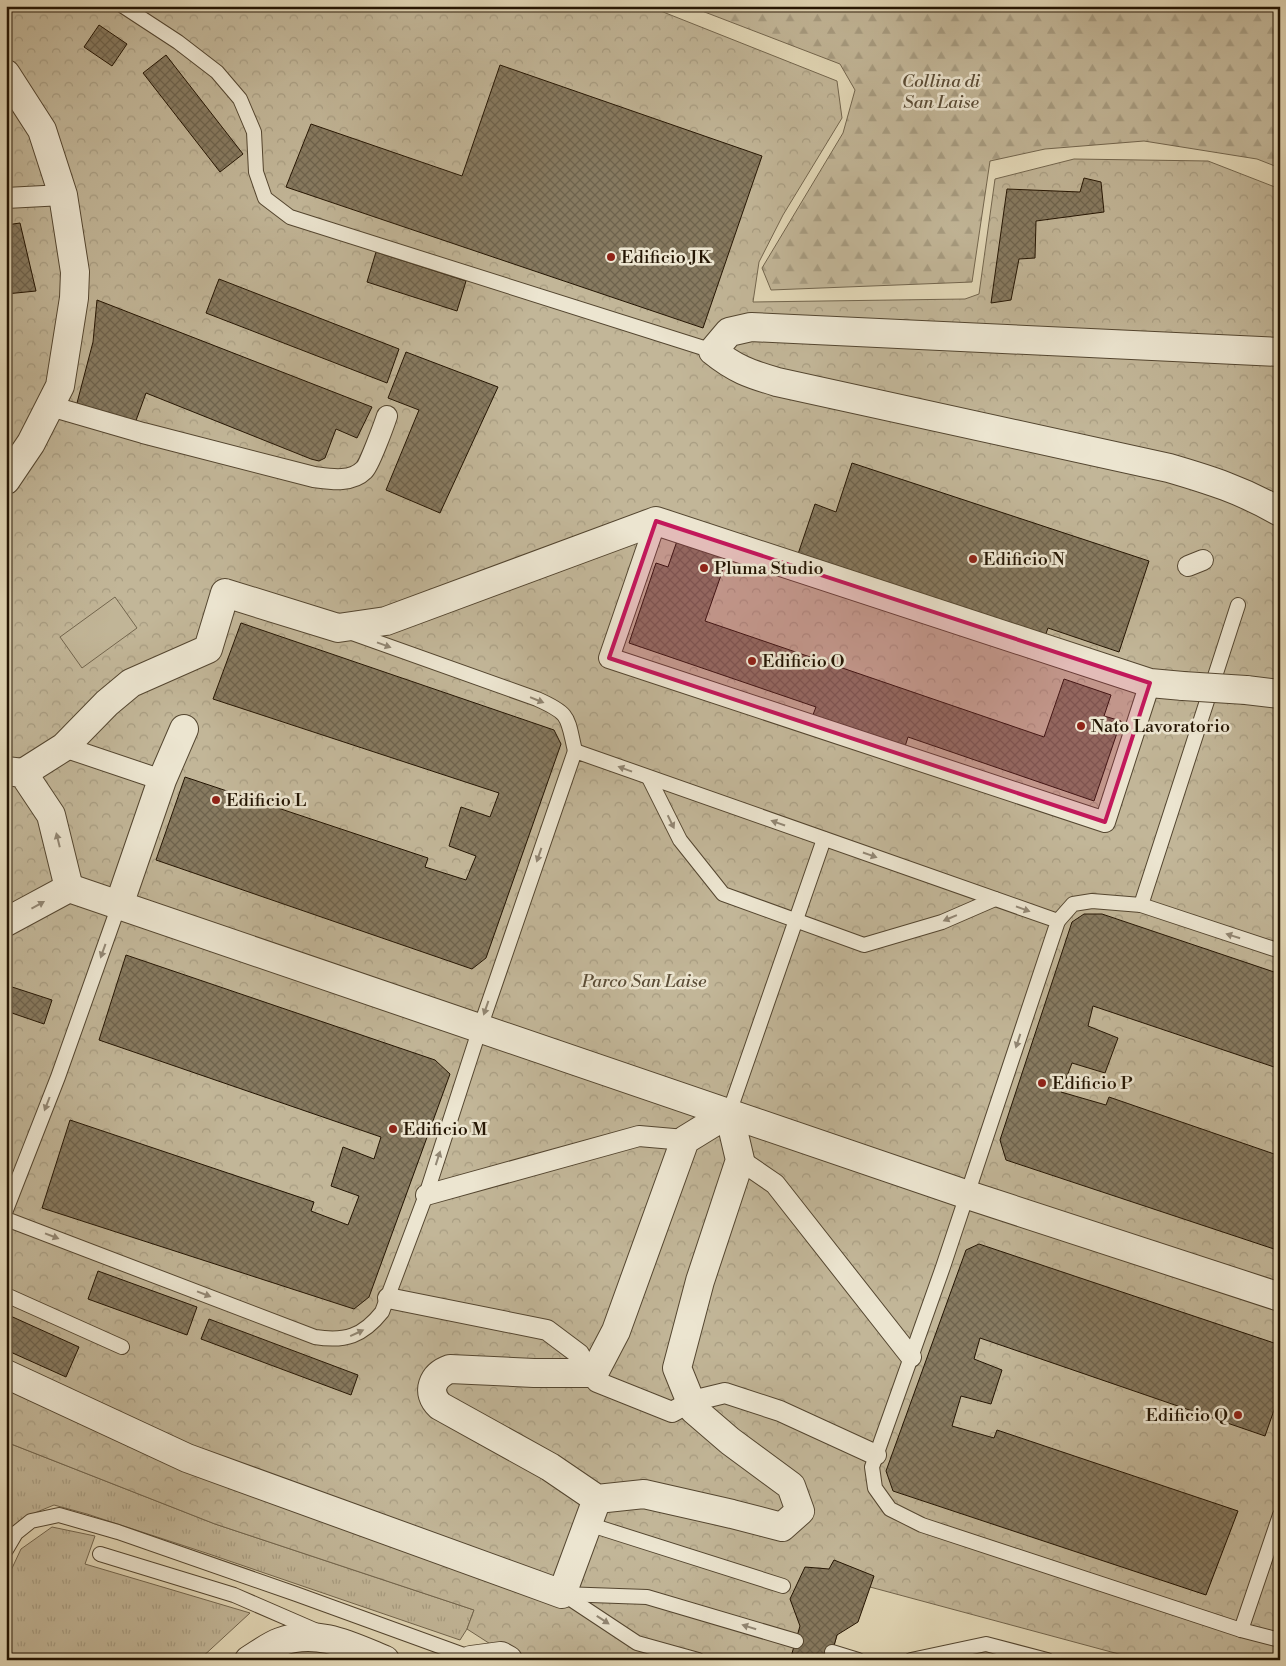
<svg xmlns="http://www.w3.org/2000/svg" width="1286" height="1666" viewBox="0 0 1286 1666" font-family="'Libre Bodoni',serif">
  <defs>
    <pattern id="grass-tufts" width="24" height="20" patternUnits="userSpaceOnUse" patternTransform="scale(1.25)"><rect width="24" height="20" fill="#c2b698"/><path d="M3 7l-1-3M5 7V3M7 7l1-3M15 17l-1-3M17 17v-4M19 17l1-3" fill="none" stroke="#a79c81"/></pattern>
    <pattern id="forest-firs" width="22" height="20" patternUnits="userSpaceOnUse" patternTransform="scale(1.25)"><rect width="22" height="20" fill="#c2b698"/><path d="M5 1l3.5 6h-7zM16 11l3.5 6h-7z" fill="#a79c81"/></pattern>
    <pattern id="park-crowns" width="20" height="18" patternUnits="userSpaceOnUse" patternTransform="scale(1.25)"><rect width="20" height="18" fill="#c2b698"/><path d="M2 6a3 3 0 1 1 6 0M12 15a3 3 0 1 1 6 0" fill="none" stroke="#a79c81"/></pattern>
    <pattern id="building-cross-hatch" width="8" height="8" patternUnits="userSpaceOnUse" patternTransform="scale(1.25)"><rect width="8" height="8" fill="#877a60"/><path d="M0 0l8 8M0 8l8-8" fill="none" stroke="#6e634d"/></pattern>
  </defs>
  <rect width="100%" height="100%" fill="#e2d7b6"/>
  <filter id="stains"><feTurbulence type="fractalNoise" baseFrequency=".004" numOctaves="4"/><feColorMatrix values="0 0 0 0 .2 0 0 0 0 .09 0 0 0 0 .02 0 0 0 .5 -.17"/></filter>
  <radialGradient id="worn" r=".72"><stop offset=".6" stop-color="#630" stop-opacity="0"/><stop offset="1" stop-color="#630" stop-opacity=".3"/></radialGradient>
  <g fill="url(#grass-tufts)" stroke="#73664e">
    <polygon points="11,1444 215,1524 474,1610 467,1629 460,1640 206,1553 87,1514 54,1505 37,1512 11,1527 6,1537 6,1459"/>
    <polygon points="52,1527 95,1536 85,1564 250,1613 199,1660 6,1660 6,1581 21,1549"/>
  </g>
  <polygon fill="url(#forest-firs)" stroke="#73664e" points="689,6 1280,6 1280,168 1257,159 1144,141 1045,149 990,161 972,282 771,290 762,268 843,133 855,90 840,64"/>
  <polygon fill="url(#park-crowns)" stroke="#73664e" points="6,6 648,6 837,81 842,118 783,215 759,262 753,302 965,299 979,294 995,179 1074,159 1208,161 1280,189 1280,1660 1141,1660 870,1587 837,1635 830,1660 535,1660 495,1647 467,1629 474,1610 215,1524 6,1442"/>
  <polygon fill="#c2b698" stroke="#73664e" points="115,597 137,628 82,668 60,637"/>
  <g fill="url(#building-cross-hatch)" stroke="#241503">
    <polygon points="99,25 127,44 112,66 84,47"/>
    <polygon points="166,55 243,154 220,172 143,73"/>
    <polygon points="500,65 762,156 703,328 286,187 311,124 462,176"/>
    <polygon points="1084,178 1101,182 1104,212 1036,221 1035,258 1019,259 1011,300 991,303 1007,189 1080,192"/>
    <polygon points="20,223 36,291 6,294 6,225"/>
    <polygon points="376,252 466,281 457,311 367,282"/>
    <polygon points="219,279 399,349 387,383 206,313"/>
    <polygon points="97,300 372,407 357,438 336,429 325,458 319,461 311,459 146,393 134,426 77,403 93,342"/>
    <polygon points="406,352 498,387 440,513 386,490 419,410 388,398"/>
    <polygon points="852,463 1149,561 1119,652 1048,628 1044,639 797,557 815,504 836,512"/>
    <polygon points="677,541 727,558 705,621 1044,737 1064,679 1111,695 1104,716 1121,721 1094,801 908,737 902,756 809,725 816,707 629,643 656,563 668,567"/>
    <polygon points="241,623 554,730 561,744 486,958 472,969 156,860 185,777 428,858 425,867 466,880 476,856 449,846 461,807 490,817 499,793 213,699"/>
    <polygon points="1084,914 1102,914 1280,974 1280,1069 1093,1006 1088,1026 1118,1038 1105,1073 1072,1063 1061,1092 1106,1105 1109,1097 1280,1156 1280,1251 1006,1160 1000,1140 1072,922"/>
    <polygon points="126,955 435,1060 450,1074 369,1297 354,1309 42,1208 70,1120 314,1202 311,1211 348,1225 359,1196 331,1186 343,1147 374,1159 381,1137 99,1040"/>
    <polygon points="6,985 52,1000 44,1024 6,1011"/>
    <polygon points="979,1244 1280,1345 1280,1393 1265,1436 980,1338 974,1359 1002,1370 991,1404 961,1396 952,1426 994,1438 997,1430 1238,1511 1206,1595 893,1491 886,1471 966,1250"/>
    <polygon points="98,1271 197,1307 187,1335 88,1299"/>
    <polygon points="6,1314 79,1347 66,1377 6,1350"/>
    <polygon points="209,1319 358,1375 351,1395 201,1339"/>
    <polygon points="834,1560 874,1576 858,1622 837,1635 830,1660 790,1660 800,1626 790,1599 805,1567 829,1569"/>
  </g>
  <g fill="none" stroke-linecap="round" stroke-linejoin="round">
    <defs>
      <g id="service">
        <polyline points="123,6 178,42 217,72 240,99 254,132 256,172 265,198 290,217 713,351"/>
        <path d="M 349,632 L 537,699 C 571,714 567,717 575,751"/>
        <polyline points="649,778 680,840 723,894 864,945 942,922 995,899"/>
        <polyline points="1141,905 1238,605"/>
        <polyline points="1058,921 1073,904 1092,901 1141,905 1280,951"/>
        <polyline points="729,1113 824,839"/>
        <polyline points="6,1210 58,1077 119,905"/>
        <path d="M 6,1219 L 315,1337 C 345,1342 363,1336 382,1312 L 426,1195 L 480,1028 L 575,751 L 1058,921 L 943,1267 L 872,1467 L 875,1488 L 890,1509 L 922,1525 L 1241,1630 L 1280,1515"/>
        <polyline points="6,1295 122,1347"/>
        <polyline points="588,1524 783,1586"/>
        <polyline points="6,1550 16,1533 31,1521 59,1515 118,1532 296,1594 475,1659"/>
        <polyline points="100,1554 234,1595 317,1631"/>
        <polyline points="562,1594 647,1597 796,1641"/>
        <polyline points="563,1594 637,1643 698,1660"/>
        <polyline points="1241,1630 1280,1640"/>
        <polyline points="832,1652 858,1660"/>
        <polyline points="911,1660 986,1644 1047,1660"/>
      </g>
      <g id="pedestrian">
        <polyline points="6,198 63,195"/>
        <path d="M 50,406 L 143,433 L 314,477 C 330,479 351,483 364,470 C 369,466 384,425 387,416"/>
        <polyline points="656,521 609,658 1105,822 1150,683"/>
        <polyline points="1188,566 1203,560"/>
        <polyline points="64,747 162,780"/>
        <polyline points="740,1160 775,1184 911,1357"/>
        <polyline points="426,1195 639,1136 685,1140"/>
        <polyline points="388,1298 547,1330 579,1354 590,1373 597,1382 672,1412 692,1401 725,1393 780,1411 876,1455"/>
      </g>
      <g id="minor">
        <polyline points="6,74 42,130 63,195 75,272 74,298 60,386 31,443 6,480"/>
        <path d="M 1280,352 L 751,327 L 729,332 L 713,351 C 735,369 750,374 777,382 L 1169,468 C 1210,480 1242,490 1280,512"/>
        <polyline points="1246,690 1280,694"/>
        <polyline points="6,771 23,773 51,815 69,888"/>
        <polyline points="23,773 64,747 107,703 131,683 208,649 225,593 338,628 386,621 656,521 1150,683 1183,686"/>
        <polyline points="119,905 162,780 184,729"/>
        <polyline points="6,922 69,888 968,1195 1280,1297"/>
        <path d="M 729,1113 L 740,1160 L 700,1281 L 677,1368 L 694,1410 L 730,1441 L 791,1486 L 800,1511 L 782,1527 L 732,1514 L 644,1494 L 597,1499 L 550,1467 L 440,1406 C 425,1392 433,1375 450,1369 L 534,1373 L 594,1373 L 616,1331 L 685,1140 Z"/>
        <polyline points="6,1374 187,1458 562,1594 597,1499"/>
        <path d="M 249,1660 C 259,1654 269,1646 280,1642 C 317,1628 351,1646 385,1660"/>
        <polyline points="471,1660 501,1656 508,1660"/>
      </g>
    </defs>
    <use href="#service" stroke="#544630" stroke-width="16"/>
    <use href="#pedestrian" stroke="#544630" stroke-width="22"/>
    <use href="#minor" stroke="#544630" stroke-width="30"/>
    <use href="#service" stroke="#ece5d0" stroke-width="14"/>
    <use href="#pedestrian" stroke="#ece5d0" stroke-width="20"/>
    <use href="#minor" stroke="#ece5d0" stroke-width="28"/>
    <defs>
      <polyline id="minor-bridge" points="1183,686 1246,690"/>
    </defs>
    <use href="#minor-bridge" stroke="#544630" stroke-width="30" stroke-linecap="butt"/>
    <use href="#minor-bridge" stroke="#ece5d0" stroke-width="28"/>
  </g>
  <defs><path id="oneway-solid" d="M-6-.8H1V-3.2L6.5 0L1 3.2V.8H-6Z" transform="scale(1.25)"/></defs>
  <g fill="#928774">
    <use href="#oneway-solid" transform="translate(384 645) rotate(20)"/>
    <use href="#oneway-solid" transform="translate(537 700) rotate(22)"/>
    <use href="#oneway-solid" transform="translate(625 769) rotate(-160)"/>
    <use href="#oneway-solid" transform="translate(671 822) rotate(64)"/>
    <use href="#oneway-solid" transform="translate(778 823) rotate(-161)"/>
    <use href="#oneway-solid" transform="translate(58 840) rotate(-104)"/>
    <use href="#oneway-solid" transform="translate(539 855) rotate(109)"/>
    <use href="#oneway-solid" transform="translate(870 855) rotate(19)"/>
    <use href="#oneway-solid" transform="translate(38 905) rotate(-29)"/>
    <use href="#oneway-solid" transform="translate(1023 909) rotate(20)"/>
    <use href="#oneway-solid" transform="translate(950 918) rotate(157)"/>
    <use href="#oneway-solid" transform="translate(1233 936) rotate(-162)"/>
    <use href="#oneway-solid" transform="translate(103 951) rotate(110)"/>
    <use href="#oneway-solid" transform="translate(486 1008) rotate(109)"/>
    <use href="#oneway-solid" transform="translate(1018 1041) rotate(108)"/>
    <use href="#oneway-solid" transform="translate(47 1104) rotate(111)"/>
    <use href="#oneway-solid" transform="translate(438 1158) rotate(-72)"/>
    <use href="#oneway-solid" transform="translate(52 1236) rotate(21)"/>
    <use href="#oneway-solid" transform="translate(204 1294) rotate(21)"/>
    <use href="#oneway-solid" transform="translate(357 1333) rotate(-25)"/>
    <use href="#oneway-solid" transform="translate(603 1620) rotate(33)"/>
    <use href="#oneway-solid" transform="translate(749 1627) rotate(-163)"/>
  </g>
  <path fill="#c2185b" fill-opacity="0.2" stroke="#c2185b" stroke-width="4" stroke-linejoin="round" d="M 656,521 L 1150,683 L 1105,822 L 609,658 Z"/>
  <g fill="#8f2418" stroke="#ece5d0" stroke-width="2">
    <circle cx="611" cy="257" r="5"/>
    <circle cx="973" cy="559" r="5"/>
    <circle cx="704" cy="568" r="5"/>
    <circle cx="752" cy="661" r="5"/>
    <circle cx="1081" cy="726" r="5"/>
    <circle cx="216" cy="800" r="5"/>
    <circle cx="1042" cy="1083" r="5"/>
    <circle cx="393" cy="1129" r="5"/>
    <circle cx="1238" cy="1415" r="5"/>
  </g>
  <g text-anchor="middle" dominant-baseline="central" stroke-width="5" stroke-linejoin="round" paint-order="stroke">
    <g font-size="18" font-style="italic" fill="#5b4d37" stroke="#ece5d0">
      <text x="941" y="81">Collina di<tspan x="941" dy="21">San Laise</tspan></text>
      <text x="644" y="981">Parco San Laise</text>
    </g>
    <g font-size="18" fill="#241503" stroke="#ece5d0" text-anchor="start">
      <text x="621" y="257">Edificio JK</text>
      <text x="983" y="559">Edificio N</text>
      <text x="714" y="568">Pluma Studio</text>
      <text x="762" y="661">Edificio O</text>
      <text x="1091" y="726">Nato Lavoratorio</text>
      <text x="226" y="800">Edificio L</text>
      <text x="1052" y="1083">Edificio P</text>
      <text x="403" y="1129">Edificio M</text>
      <text x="1228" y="1415" text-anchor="end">Edificio Q</text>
    </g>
  </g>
  <rect width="1286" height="1666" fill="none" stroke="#e2d7b6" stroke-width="25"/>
  <rect x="8" y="8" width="1271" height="1651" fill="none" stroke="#241503" stroke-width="2.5"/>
  <rect x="12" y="12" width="1261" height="1641" fill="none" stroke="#241503"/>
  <rect width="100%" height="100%" filter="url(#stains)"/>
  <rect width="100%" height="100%" fill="url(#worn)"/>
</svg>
